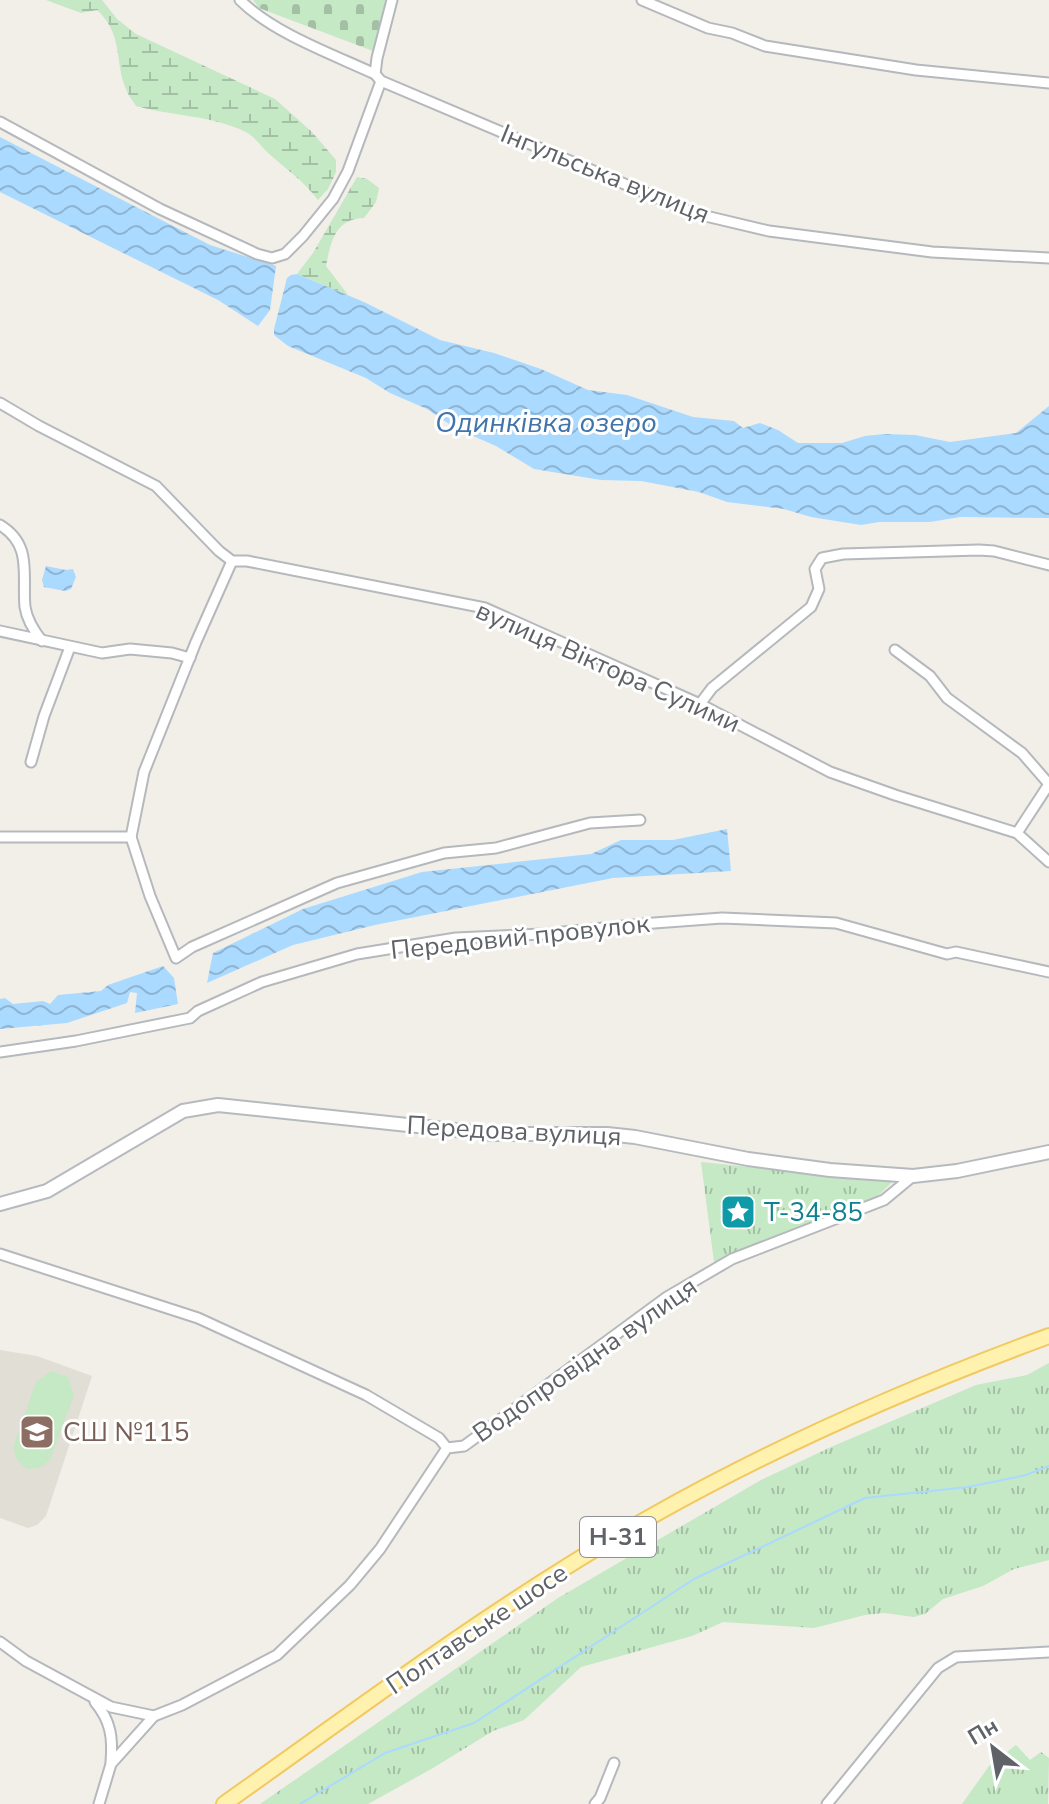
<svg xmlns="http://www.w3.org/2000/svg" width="1049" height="1804" viewBox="0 0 1049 1804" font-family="'Nunito Sans',sans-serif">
  <defs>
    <pattern id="grass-tufts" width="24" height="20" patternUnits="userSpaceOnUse" patternTransform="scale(2)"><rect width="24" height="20" fill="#c5e8c5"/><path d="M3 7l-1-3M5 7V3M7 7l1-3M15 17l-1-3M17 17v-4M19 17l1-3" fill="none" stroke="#a3c0a4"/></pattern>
    <pattern id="wetland-marsh" width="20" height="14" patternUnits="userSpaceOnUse" patternTransform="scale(2)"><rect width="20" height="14" fill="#c5e8c5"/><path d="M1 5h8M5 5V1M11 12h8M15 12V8" fill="none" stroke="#a3c0a4"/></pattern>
    <pattern id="cemetery-stones" width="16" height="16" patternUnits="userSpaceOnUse" patternTransform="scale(2)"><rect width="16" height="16" fill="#c5e8c5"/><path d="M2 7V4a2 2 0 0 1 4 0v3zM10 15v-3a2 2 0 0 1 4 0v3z" fill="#a3c0a4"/></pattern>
    <pattern id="water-waves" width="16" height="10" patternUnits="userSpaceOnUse" patternTransform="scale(2)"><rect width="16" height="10" fill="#aadaff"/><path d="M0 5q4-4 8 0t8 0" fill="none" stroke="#8eb4d2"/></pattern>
  </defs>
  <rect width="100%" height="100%" fill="#f1efe8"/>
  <polygon fill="#e1ded6" points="0,1350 37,1356 92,1376 46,1516 37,1525 28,1528 0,1518"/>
  <g fill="url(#grass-tufts)">
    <polygon points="701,1162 892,1182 874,1200 714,1262"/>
    <polygon points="1049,1363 1049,1560 1014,1569 983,1586 943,1599 925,1614 914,1617 884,1613 865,1615 814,1628 723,1622 692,1636 581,1667 524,1720 493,1731 433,1768 368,1804 260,1804 558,1598 761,1480 831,1447 976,1385 1027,1375"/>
    <polygon points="1016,1745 1030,1760 1041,1752 1049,1758 1048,1804 962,1804 989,1766"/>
  </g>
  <g fill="url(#wetland-marsh)">
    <path d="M 46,0 L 102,0 L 117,19 L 136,34 L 275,99 L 312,132 L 336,160 L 336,172 L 328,189 L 318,200 C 304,181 286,169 268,153 C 261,146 254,136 246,132 C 211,115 172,116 136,106 C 133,101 128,95 126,89 C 114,61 124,35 97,10 L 81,13 Z"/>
    <path d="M 357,177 L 367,179 L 379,188 L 376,202 L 364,218 C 335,219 331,241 326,266 L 348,295 L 297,274 L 313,253 Z"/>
  </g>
  <polygon fill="url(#cemetery-stones)" points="253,0 388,0 383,26 373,51 259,8"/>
  <polygon fill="#c5e8c5" points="51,1371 68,1377 74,1395 50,1460 40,1468 27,1469 17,1460 13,1448 36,1382"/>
  <g fill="url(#water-waves)">
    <polygon points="0,137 210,245 276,266 270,310 258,326 218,300 0,192"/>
    <polygon points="297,274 364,302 440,340 494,353 541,369 588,390 627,395 693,417 734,421 743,428 760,423 778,430 798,443 842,443 865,436 884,434 915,435 950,442 1016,433 1049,406 1049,518 960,517 930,522 879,522 861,525 811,517 784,509 727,502 699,492 641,481 601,480 534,469 496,446 455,428 427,409 390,393 366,378 288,346 274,335 274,329 287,278 291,275"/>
    <polygon points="46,566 66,570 73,569 76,577 71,589 65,591 44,587 42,580"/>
    <polygon points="727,829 731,871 613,878 375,925 293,945 207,983 213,953 303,909 422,872 591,854 621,840 673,840"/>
    <polygon points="163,966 174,978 178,1004 135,1013 137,993 130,992 127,1003 67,1023 0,1029 0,999 5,998 13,1004 43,1001 50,1004 58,995 101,991 108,985"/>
  </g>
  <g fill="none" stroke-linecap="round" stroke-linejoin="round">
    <polyline stroke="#aadaff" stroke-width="2" points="300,1804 385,1753 474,1723 694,1579 865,1498 968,1487 1026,1475 1049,1466"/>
    <defs>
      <g id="street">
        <path d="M 240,0 C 273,33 332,54 375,74 L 381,81 L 693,213 L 769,231 L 932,252 L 1049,258"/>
        <polyline points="642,0 708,28 732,33 765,46 916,70 1049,83"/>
        <polyline points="375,74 377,58 392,0"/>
        <polyline points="0,122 160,209 257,254 272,258 285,254 303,236 333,199 348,171 381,81"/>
        <polyline points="0,403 39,426 156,486 219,551 232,561 247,561 485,608 700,704 830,772 895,795 1017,833 1049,862"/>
        <path d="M 0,525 C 33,545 22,575 25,607 C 27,620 34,631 42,641"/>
        <polyline points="0,631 102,653 130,649 172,653 190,658"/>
        <polyline points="895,650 930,676 947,698 1022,753 1049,784 1017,833"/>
        <polyline points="700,704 712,688 811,607 819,589 815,569 822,558 843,554 979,550 994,551 1049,565"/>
        <polyline points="31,762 44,716 70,647"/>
        <polyline points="0,837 131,837 150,896 176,958 192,947 337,883 444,853 496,848 590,823 640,820"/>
        <polyline points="131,837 144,772 196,642 232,561"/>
        <polyline points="0,1052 76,1041 190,1018 198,1011 262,982 357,954 456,938 543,934 654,923 722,918 836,923 947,954 956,952 1049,972"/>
        <polyline points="0,1254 198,1318 366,1395 439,1438 447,1448"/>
        <polyline points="0,1642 26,1661 111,1707 154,1716"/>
        <path d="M 95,1702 C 111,1721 113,1738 111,1762"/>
        <polyline points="99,1804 111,1764 154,1716 182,1705 277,1655 350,1585 380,1549 447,1448 464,1446 667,1297 732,1259 884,1200 913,1176"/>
        <polyline points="595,1804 600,1798 614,1763"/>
        <polyline points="827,1804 938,1668 956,1657 1049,1652"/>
      </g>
      <polyline id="secondary" points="0,1204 47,1191 183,1111 218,1105 493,1134 607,1134 635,1137 748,1159 830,1170 913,1176 957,1171 1049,1152"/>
      <path id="primary" d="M 224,1804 C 364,1705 502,1600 652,1516 C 778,1445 913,1386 1049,1336"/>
    </defs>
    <use href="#street" stroke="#b5b8bc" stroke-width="13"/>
    <use href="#secondary" stroke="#b6babf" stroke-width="16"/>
    <use href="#primary" stroke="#f2c960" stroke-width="18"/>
    <use href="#street" stroke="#fff" stroke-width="9"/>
    <use href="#secondary" stroke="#fff" stroke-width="12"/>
    <use href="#primary" stroke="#fff2af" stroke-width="14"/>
  </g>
  <defs>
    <symbol id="sight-square" viewBox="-11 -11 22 22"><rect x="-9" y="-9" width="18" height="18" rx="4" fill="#0f9aa8" stroke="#fff"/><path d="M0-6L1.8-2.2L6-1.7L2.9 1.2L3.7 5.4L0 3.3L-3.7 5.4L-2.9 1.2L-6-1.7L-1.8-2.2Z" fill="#fff"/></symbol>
    <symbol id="school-square" viewBox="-11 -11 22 22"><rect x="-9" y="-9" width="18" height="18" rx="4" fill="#8d6e63" stroke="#fff"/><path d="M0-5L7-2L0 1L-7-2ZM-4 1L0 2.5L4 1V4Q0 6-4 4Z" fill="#fff"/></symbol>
  </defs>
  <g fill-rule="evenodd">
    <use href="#sight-square" x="718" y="1192" width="40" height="40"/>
    <use href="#school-square" x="17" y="1412" width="40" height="40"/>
  </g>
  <g text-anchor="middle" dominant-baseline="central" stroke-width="6" stroke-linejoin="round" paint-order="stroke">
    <rect fill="#fff" stroke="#8f9295" stroke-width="2" x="580" y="1517" width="76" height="40" rx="6"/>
    <g font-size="24" font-weight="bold" fill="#5f6368">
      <text x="618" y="1537">Н-31</text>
    </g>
    <g font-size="26" fill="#5f6368" stroke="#fff">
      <text transform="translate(605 174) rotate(22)">Інгульська вулиця</text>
      <text transform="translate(608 667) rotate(24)">вулиця Віктора Сулими</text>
      <text transform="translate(520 937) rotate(-6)">Передовий провулок</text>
      <text transform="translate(514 1131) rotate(3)">Передова вулиця</text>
      <text transform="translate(585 1360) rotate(-35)">Водопровідна вулиця</text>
      <text transform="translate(477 1629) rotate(-34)">Полтавське шосе</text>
    </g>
    <g font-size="26" fill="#0d838f" stroke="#fff" text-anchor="start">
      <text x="764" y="1212">Т-34-85</text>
    </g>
    <g font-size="26" fill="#785e54" stroke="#fff" text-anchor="start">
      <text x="63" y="1432">СШ №115</text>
    </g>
    <g font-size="28" font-style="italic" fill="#4174aa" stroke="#fff">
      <text x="546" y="423">Одинківка озеро</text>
    </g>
  </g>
  <g transform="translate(993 1748) rotate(329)" stroke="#ffffff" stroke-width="6" paint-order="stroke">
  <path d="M0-6L14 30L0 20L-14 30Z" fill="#5f6368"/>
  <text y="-12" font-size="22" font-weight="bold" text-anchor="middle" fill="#5f6368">Пн</text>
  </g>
</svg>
